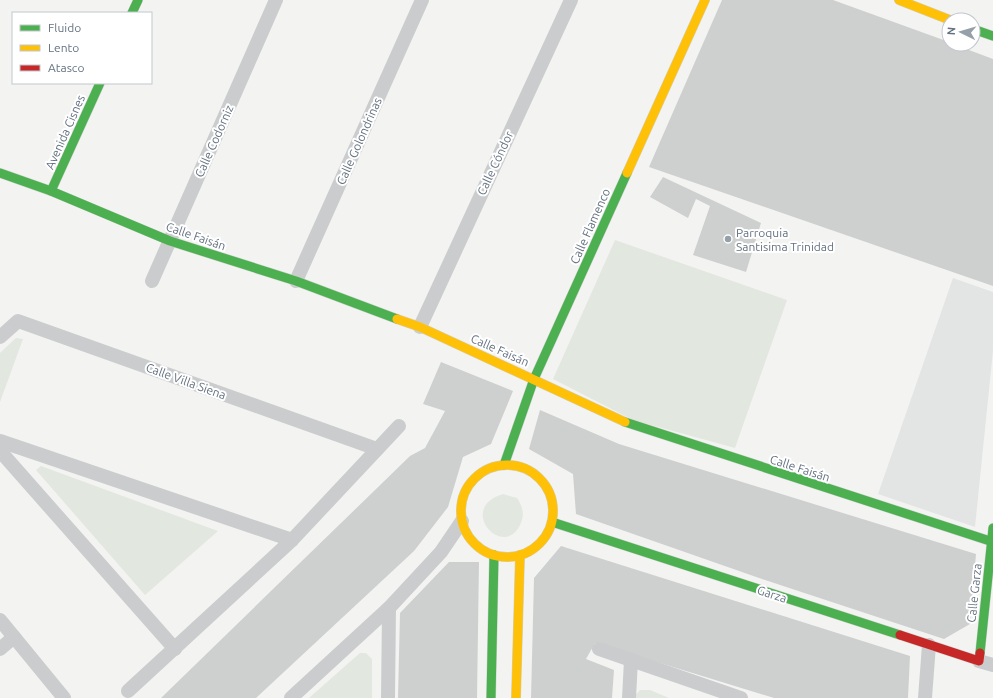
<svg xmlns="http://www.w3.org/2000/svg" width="993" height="698" viewBox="0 0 993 698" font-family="Ubuntu,sans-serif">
  <rect width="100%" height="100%" fill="#f3f4f2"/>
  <polygon fill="#e3e5e4" points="953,278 993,292 993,351 975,527 878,494"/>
  <g fill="#e2e7e0">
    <polygon points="615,240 787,300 735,448 633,420 553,379"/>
    <polygon points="16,338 23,339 0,402 0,353"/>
    <polygon points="41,466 218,531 145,595 36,470"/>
    <path d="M 503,494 L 517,498 C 523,507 525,515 520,525 C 503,560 456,508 503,494 Z"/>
    <polygon points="360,653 366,653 372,659 372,698 309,698"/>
    <polygon points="640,690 650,690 669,698 633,698"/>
  </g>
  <g fill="#cecfcf">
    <polygon points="722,0 833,0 949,42 949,44 953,44 993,59 993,286 649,167"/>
    <polygon points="663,177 761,223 746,272 693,255 710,206 696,199 688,218 650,197"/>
    <polygon points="441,362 513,391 491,444 463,457 448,507 414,551 256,698 161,698 410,456 425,448 445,411 423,404"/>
    <polygon points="540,410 619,444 976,554 970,624 944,639 762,579 576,514 573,474 529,449"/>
    <polygon points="561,546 910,656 908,698 774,698 595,643 586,659 614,670 612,698 531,698 534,578"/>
    <polygon points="449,562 479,562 477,698 398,698 400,613"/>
  </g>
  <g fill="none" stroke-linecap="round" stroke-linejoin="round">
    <defs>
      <g id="fast">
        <polyline points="132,13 138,0"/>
        <polyline points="973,29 993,36"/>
        <polyline points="0,173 51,191 170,241 296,281 397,319"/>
        <polyline points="51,191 100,83"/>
        <polyline points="625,422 993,542"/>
        <polyline points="504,465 534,379 627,173"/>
        <polyline points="552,522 900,635"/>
        <polyline points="980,653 993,528"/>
        <polyline points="491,698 494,555"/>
      </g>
      <g id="slow">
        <polyline points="899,0 950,20"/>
        <polyline points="627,173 705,0"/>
        <polyline points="397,319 420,327 625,422"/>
        <circle cx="507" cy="511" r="46"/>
        <polyline points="516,698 520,555"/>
      </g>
      <polyline id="jam" points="900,635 979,661 980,653"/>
    </defs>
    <use href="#fast" stroke="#d0d2d1" stroke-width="10"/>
    <use href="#slow" stroke="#d0d2d1" stroke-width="10"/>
    <use href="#jam" stroke="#d0d2d1" stroke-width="10"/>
    <g stroke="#cbcccd" stroke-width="14">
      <polyline points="152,281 276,0"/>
      <polyline points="296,281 422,0"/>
      <polyline points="420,327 571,0"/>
      <polyline points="0,337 18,321 377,449"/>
      <polyline points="0,441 292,540"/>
      <polyline points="0,451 175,649"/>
      <polyline points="0,620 64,698"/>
      <polyline points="0,649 14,637"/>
      <polyline points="599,649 741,698"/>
      <polyline points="979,661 993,665"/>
      <polyline points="128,691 292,540 399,426"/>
      <polyline points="291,698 389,608 441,552 462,521"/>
      <polyline points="388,698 389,608"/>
      <polyline points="629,698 631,660"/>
      <polyline points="925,698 929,645"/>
    </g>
    <use href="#fast" stroke="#4caf50" stroke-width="9"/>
    <use href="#slow" stroke="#ffc107" stroke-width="9"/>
    <use href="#jam" stroke="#c62828" stroke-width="9"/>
  </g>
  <circle fill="#96a0a9" stroke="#fff" stroke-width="1.5" cx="728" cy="239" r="4"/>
  <g text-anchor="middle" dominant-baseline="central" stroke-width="4" stroke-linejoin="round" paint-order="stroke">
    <g font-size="12" fill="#647281" stroke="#fff">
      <text transform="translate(65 132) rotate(-66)">Avenida Cisnes</text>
      <text transform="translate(214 141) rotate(-66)">Calle Codorniz</text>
      <text transform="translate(359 141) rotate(-66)">Calle Golondrinas</text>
      <text transform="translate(495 163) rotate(-65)">Calle Cóndor</text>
      <text transform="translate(590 226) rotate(-66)">Calle Flamenco</text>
      <text transform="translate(196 236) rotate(19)">Calle Faisán</text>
      <text transform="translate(500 350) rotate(24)">Calle Faisán</text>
      <text transform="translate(186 381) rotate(20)">Calle Villa Siena</text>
      <text transform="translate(800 468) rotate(18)">Calle Faisán</text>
      <text transform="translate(974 593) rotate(-84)">Calle Garza</text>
      <text transform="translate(772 594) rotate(18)">Garza</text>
    </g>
    <g font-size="12" fill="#647281" stroke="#fff" text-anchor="start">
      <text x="736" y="232">Parroquia<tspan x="736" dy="14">Santisima Trinidad</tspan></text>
    </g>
  </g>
  <rect x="12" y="12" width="140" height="72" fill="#ffffff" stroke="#c1c7cd"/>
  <rect x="20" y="25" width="20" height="6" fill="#4caf50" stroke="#c1c7cd"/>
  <text x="48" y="32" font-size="12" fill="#647281">Fluido</text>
  <rect x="20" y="45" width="20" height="6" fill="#ffc107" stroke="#c1c7cd"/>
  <text x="48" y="52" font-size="12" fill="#647281">Lento</text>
  <rect x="20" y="65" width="20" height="6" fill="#c62828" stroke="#c1c7cd"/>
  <text x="48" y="72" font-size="12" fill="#647281">Atasco</text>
  <g transform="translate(961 32) rotate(275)"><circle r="19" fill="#ffffff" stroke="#c1c7cd"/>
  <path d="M0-3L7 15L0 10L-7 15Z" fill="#96a0a9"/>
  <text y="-6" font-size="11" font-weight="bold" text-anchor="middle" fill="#647281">N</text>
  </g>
</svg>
